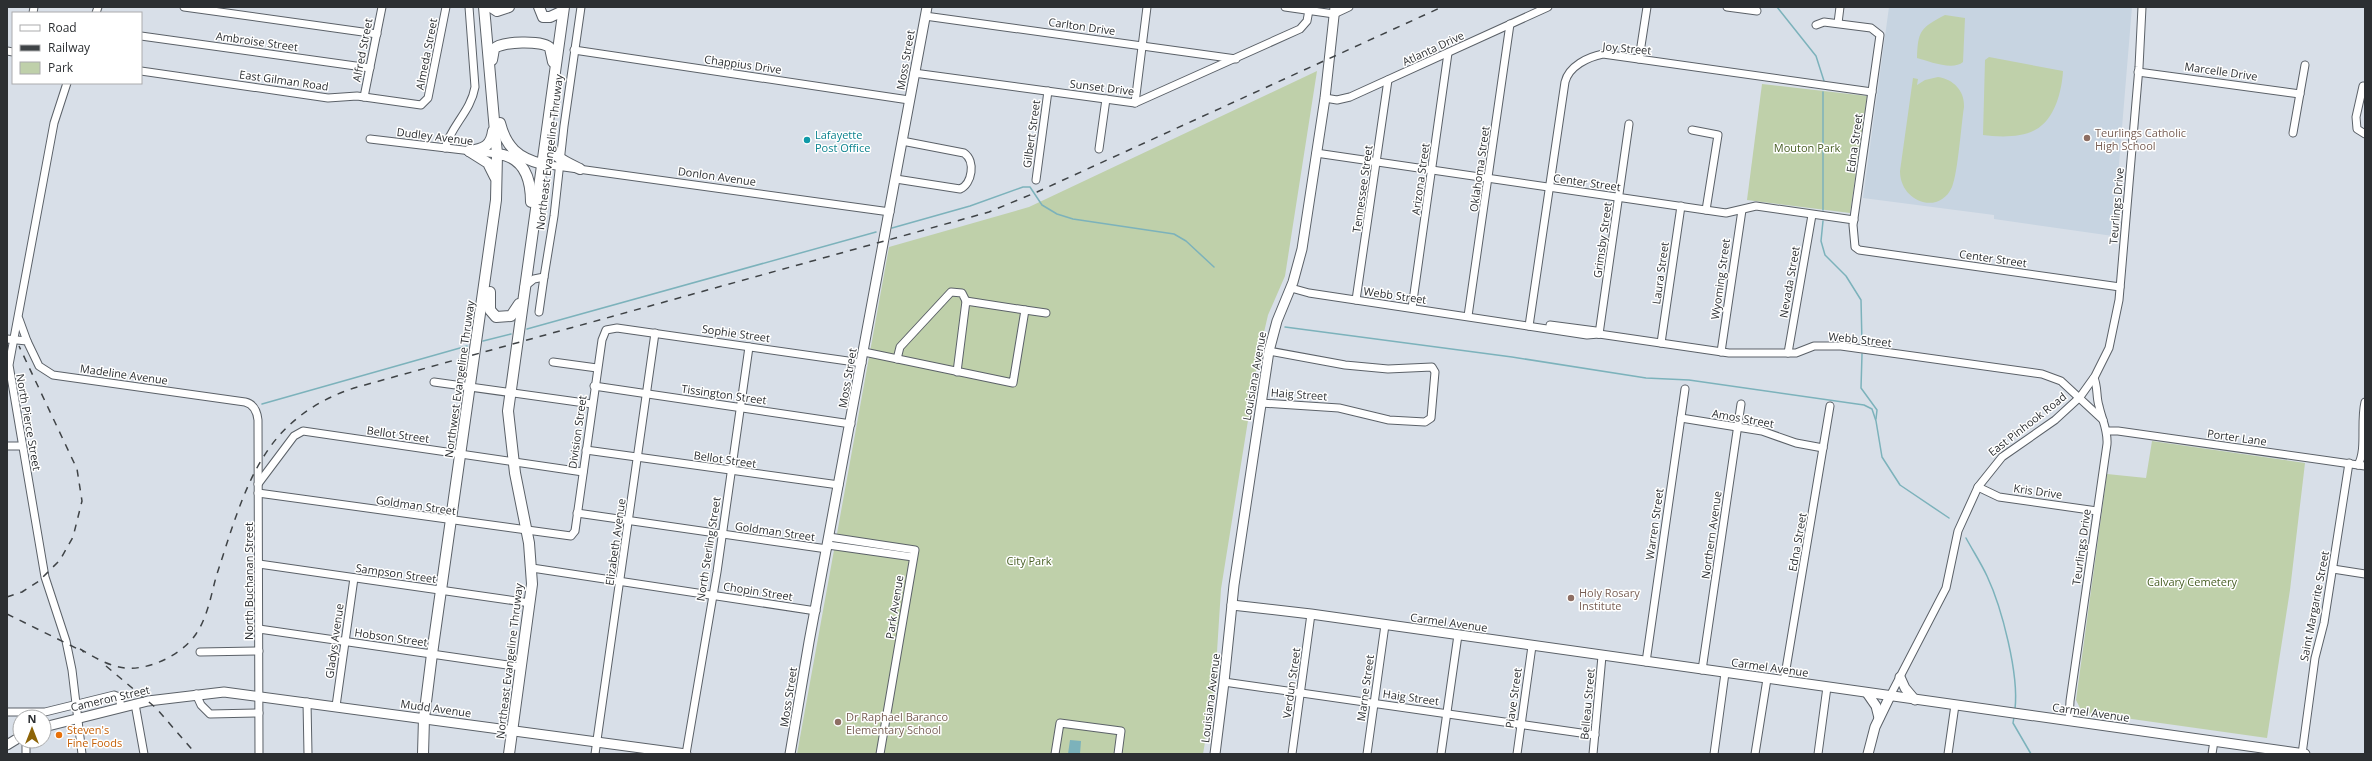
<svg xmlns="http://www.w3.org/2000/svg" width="2372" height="761" viewBox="0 0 2372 761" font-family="'Open Sans',sans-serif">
  <rect width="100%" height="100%" fill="#d8dfe8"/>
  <polygon fill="#c7d4e1" points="1889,7 2132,7 2113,236 1994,219 1994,215 1863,198"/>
  <g fill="#bfd0aa">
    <path d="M 1945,15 L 1965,18 L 1963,62 C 1953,71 1928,61 1917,58 C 1918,31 1920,28 1945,15 Z"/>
    <path d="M 1989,57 L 2063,71 C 2062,90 2055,120 2035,130 C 2022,138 1997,137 1983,135 L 1985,60 Z"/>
    <polygon points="1317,71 1285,276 1268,315 1258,358 1221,589 1215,683 1203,754 797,754 889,247 1029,207"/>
    <path d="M 1938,77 C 1953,79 1965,91 1964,107 C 1961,126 1958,172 1952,187 C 1939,216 1900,202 1900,171 L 1913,78 L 1918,79 L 1917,85 L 1925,80 Z"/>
    <polygon points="1762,84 1867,96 1850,213 1747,200"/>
    <polygon points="2152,441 2305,463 2290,590 2267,738 2082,712 2076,700 2107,474 2146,478"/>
  </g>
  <polygon fill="#7cb2bb" points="1070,740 1081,741 1080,754 1068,754"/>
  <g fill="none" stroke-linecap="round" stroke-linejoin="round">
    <g stroke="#7cb2bb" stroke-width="1.5">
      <polyline points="1777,7 1816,56 1824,81"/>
      <polyline points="1823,92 1823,210"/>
      <polyline points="1823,221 1821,241 1825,255 1846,276 1861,300 1862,344"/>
      <polyline points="892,228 970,206 1023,187 1030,187 1042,205 1057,214 1073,219 1174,234 1186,241 1214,267"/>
      <polyline points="1285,327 1512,357 1646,378 1689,380 1864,405 1872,409 1876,421 1882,457 1900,485 1949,518"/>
      <polyline points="527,329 876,232"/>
      <polyline points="483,341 511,334"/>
      <polyline points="1862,354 1861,388 1877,410 1876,419"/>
      <polyline points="262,404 467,346"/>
      <path d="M 1966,538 C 1973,551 1981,563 1987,576 C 2002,608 2019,674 2015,709"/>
      <polyline points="2014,717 2013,723 2031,754"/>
    </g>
    <defs>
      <g id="minor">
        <polyline points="184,7 377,34"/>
        <polyline points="1285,7 1334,14 1349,7"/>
        <polyline points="1727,7 1757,11"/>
        <polyline points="33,13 34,7"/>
        <polyline points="96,13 98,7"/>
        <polyline points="925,16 1236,59"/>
        <polyline points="1838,23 1840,7"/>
        <polyline points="1816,25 1824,22 1871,28 1880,35 1853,225 1855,247 1859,250 2120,287"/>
        <polyline points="141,36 370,68"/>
        <polyline points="574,50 909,100"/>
        <polyline points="7,51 13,52"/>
        <polyline points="1639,59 1647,7"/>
        <polyline points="141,71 328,98 357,96 421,105 428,98 446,7"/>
        <polyline points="2138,72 2300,94"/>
        <polyline points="914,73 1135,103 1300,29 1307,21 1309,10"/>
        <polyline points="67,83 54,123 9,365 45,577 66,641 72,670 82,754"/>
        <polyline points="2363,86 2356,117 2357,129 2365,134"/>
        <polyline points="364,97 382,7"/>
        <polyline points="1325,98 1337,100 1350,97 1548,7"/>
        <polyline points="1135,103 1147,7"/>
        <polyline points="1692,130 1718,135 1706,210"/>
        <polyline points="2293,133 2305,65"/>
        <polyline points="370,139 497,154"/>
        <path d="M 445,148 C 451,126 471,111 475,87 L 469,7"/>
        <polyline points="1099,149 1106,99"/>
        <polyline points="1316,153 1726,213 1756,206 1854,220"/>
        <polyline points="542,164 890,212"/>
        <path d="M 896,179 L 960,189 C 972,184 976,161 964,153 L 902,141"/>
        <polyline points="1036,180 1048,91"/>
        <polyline points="524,287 534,279 544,277 554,216 564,126 581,7"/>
        <polyline points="1291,288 1309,293 1587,335 1599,334 1729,353 1796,353 1814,346 1841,346 2042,374 2061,381 2103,420"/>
        <polyline points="1356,300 1388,80"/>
        <polyline points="1412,308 1448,53"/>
        <polyline points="1025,310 1046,313"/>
        <polyline points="539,312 544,277"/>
        <polyline points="1468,316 1510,24"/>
        <polyline points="19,319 27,341"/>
        <polyline points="1550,325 1596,331 1599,334"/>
        <path d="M 1529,326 L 1565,82 C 1569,66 1588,57 1603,54 L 1872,92"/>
        <polyline points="1599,334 1629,124"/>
        <path d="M 7,339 L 27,341 L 39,366 L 53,375 L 245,402 C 254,404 257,411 258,420 L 259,754"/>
        <polyline points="1661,343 1681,206"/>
        <polyline points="864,352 1013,383 1025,310 966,301 957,372"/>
        <polyline points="1721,352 1742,210"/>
        <polyline points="1788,353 1812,215"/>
        <polyline points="897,359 900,347 951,292 962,293 966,301"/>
        <polyline points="553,362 597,368"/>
        <polyline points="434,382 592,404"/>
        <polyline points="594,386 851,424"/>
        <polyline points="1261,403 1339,408 1389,420 1425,422 1431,418 1435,372 1432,367 1388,369 1345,365 1269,351"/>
        <polyline points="1681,418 1762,431 1796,443 1823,448"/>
        <polyline points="2107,431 2118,431 2365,466"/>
        <polyline points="7,446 22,446"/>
        <polyline points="586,450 839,485"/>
        <path d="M 2358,465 C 2367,449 2360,423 2365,402"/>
        <polyline points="258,484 294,436 303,431 583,472"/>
        <polyline points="1978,487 1999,497 2097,511"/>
        <polyline points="258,493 571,536 575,531 602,340 606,330 617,328 862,363"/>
        <polyline points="577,513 827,549"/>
        <polyline points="829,537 915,550 880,754"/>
        <polyline points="828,545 913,557"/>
        <polyline points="259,564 530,603"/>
        <polyline points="532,568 816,611"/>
        <polyline points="2333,569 2365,574"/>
        <polyline points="259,629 521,667"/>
        <polyline points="200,652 259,651"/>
        <polyline points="1646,662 1685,389"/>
        <polyline points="1702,670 1741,404"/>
        <polyline points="1784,681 1830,406"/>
        <polyline points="1224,682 1595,735"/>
        <polyline points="196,694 201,705 210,714 259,713"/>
        <polyline points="1890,696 1946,588 1958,531 1978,487 2002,457 2055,420 2080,397 2095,376 2109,348 2119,300 2139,67 2142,7"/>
        <polyline points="307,702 308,754"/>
        <polyline points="135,704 144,754"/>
        <polyline points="336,706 354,578"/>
        <polyline points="7,712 45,712 114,695 119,697 121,707"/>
        <path d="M 2069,721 L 2070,701 L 2107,444 C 2108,430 2102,420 2099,406 C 2096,397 2098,387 2094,378"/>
        <polyline points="26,754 26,741"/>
        <polyline points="595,754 655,333"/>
        <polyline points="686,754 717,572 749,347"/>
        <polyline points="1055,754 1060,723 1121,731 1118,754"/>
        <polyline points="1292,754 1311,614"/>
        <polyline points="1367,754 1385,625"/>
        <polyline points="1441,754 1458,635"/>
        <polyline points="1517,754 1532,646"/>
        <polyline points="1593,754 1602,656"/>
        <polyline points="1714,754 1725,673"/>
        <polyline points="1755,754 1767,679"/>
        <polyline points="1818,754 1827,687"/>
        <polyline points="1948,754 1955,705"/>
        <polyline points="2212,754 2214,741"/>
        <polyline points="2302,754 2315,658 2324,623 2349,463"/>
      </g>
      <g id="major">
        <polyline points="1232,605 1311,614 2305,754"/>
        <polyline points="1900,677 1905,688 1915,700"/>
        <polyline points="1867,693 1876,706 1879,718"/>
        <polyline points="44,727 148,701 224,692 686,754"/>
        <polyline points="7,745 20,737"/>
        <polyline points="790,754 809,642 927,7"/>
        <polyline points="1215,754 1224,682 1234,585 1269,351 1277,321 1293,282 1302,249 1325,98 1335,7"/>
        <polyline points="1868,754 1875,727 1890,696"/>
      </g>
      <g id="highway">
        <polyline points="491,7 497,11 509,7"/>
        <polyline points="539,7 543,17 550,17 563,11"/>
        <path d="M 492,60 L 494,49 C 500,41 544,40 550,48 L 553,62"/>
        <path d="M 500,123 C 506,147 518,158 542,164"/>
        <path d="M 546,138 C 551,156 563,161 580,169"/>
        <path d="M 469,151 C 484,149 491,146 493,131"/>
        <polyline points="469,151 488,163 495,177"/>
        <path d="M 497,154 C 524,156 531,179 531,202"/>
        <polyline points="490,292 490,310 496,317 511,316 519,304"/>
        <polyline points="423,754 424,718 432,654 496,200 497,154 484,7"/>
        <polyline points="509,754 532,584 529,543 515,473 508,411 564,7"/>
      </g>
    </defs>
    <use href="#minor" stroke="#5b6168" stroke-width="9"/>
    <use href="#major" stroke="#5b6168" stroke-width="11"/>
    <use href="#highway" stroke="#5b6168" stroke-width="12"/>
    <use href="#minor" stroke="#fff" stroke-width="7"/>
    <use href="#major" stroke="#fff" stroke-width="9"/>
    <use href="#highway" stroke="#fff" stroke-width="10"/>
    <g stroke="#3f4346" stroke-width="1.5" stroke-dasharray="7 7" stroke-linecap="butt">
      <polyline points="7,597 22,592 39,581 60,560 73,537 82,501 77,469 19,346"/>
      <polyline points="7,614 84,652"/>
      <path d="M 80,649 C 92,656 105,664 119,667 C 145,673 181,656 196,634 C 207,618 211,596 216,577 C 229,538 242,490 264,456 C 285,422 317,400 354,388 L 989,212 L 1037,192 L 1442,7"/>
      <polyline points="106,666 156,708 196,754"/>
    </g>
  </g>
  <g fill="#8d6e63" stroke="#fff" stroke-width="1.5">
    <circle cx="2087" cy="138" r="4"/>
    <circle cx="1571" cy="598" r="4"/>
    <circle cx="838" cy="722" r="4"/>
  </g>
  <circle fill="#0f9aa8" stroke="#fff" stroke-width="1.5" cx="807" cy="140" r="4"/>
  <circle fill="#e8710a" stroke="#fff" stroke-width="1.5" cx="59" cy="735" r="4"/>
  <g text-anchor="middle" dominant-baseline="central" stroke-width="3" stroke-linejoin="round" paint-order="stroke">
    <g font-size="11" fill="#2c2f32" stroke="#fff">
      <text transform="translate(1082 26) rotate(8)">Carlton Drive</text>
      <text transform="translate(257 41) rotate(8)">Ambroise Street</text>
      <text transform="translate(1433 48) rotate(-25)">Atlanta Drive</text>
      <text transform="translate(1627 48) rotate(5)">Joy Street</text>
      <text transform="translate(362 50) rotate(-79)">Alfred Street</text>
      <text transform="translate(426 54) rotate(-79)">Almeda Street</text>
      <text transform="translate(905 60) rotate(-80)">Moss Street</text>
      <text transform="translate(743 64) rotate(8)">Chappius Drive</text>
      <text transform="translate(2221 71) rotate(8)">Marcelle Drive</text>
      <text transform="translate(284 80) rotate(8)">East Gilman Road</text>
      <text transform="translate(1102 87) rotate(7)">Sunset Drive</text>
      <text transform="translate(1031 134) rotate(-82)">Gilbert Street</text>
      <text transform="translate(435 136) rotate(7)">Dudley Avenue</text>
      <text transform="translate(1854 143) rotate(-82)">Edna Street</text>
      <text transform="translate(549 152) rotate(-83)">Northeast Evangeline Thruway</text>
      <text transform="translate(1479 169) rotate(-82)">Oklahoma Street</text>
      <text transform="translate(717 176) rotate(8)">Donlon Avenue</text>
      <text transform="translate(1420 179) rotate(-82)">Arizona Street</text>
      <text transform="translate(1587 182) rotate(8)">Center Street</text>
      <text transform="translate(1362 189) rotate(-82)">Tennessee Street</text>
      <text transform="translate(2116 206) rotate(-85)">Teurlings Drive</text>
      <text transform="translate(1602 240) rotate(-82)">Grimsby Street</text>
      <text transform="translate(1993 258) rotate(8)">Center Street</text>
      <text transform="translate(1660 273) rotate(-82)">Laura Street</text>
      <text transform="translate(1720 279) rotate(-82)">Wyoming Street</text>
      <text transform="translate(1789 282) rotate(-80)">Nevada Street</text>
      <text transform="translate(1395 295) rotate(8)">Webb Street</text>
      <text transform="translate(736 333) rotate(8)">Sophie Street</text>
      <text transform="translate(1860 339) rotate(6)">Webb Street</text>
      <text transform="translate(124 374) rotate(8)">Madeline Avenue</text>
      <text transform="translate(1254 376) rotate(-80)">Louisiana Avenue</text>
      <text transform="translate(847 378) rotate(-80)">Moss Street</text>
      <text transform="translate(459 379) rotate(-82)">Northwest Evangeline Thruway</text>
      <text transform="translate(724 394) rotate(8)">Tissington Street</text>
      <text transform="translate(1299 394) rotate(4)">Haig Street</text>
      <text transform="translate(1743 418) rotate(10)">Amos Street</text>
      <text transform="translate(29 422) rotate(80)">North Pierce Street</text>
      <text transform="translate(2027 424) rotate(-38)">East Pinhook Road</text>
      <text transform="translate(577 432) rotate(-82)">Division Street</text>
      <text transform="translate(398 434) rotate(8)">Bellot Street</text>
      <text transform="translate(2237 437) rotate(8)">Porter Lane</text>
      <text transform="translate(725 459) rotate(8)">Bellot Street</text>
      <text transform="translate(2038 491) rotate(8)">Kris Drive</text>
      <text transform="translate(416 505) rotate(8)">Goldman Street</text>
      <text transform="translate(1654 524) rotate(-82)">Warren Street</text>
      <text transform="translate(775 531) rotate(8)">Goldman Street</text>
      <text transform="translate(1711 535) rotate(-82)">Northern Avenue</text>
      <text transform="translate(615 542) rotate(-82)">Elizabeth Avenue</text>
      <text transform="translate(1797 542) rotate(-80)">Edna Street</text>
      <text transform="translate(2081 547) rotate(-82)">Teurlings Drive</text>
      <text transform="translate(708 549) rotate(-81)">North Sterling Street</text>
      <text transform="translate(396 573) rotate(8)">Sampson Street</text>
      <text transform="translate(248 581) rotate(-90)">North Buchanan Street</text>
      <text transform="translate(758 591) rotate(9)">Chopin Street</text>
      <text transform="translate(2314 606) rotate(-79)">Saint Margarite Street</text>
      <text transform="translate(894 607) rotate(-81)">Park Avenue</text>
      <text transform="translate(1449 622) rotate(8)">Carmel Avenue</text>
      <text transform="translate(391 637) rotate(8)">Hobson Street</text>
      <text transform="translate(334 641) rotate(-82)">Gladys Avenue</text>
      <text transform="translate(509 661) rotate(-83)">Northeast Evangeline Thruway</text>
      <text transform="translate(1770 667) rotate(8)">Carmel Avenue</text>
      <text transform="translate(1291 683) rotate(-82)">Verdun Street</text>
      <text transform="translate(1365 688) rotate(-82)">Marne Street</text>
      <text transform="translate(788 697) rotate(-81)">Moss Street</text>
      <text transform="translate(1411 697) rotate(8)">Haig Street</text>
      <text transform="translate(110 698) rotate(-13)">Cameron Street</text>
      <text transform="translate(1210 698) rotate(-83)">Louisiana Avenue</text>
      <text transform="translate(1513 698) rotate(-82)">Piave Street</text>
      <text transform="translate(1587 704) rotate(-85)">Belleau Street</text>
      <text transform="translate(436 708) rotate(8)">Mudd Avenue</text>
      <text transform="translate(2091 712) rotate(8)">Carmel Avenue</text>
    </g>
    <g font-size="11" fill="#785e54" stroke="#fff" text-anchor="start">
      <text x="2095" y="132">Teurlings Catholic<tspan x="2095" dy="13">High School</tspan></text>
      <text x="1579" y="592">Holy Rosary<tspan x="1579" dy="13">Institute</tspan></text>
      <text x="846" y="716">Dr Raphael Baranco<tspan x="846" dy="13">Elementary School</tspan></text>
    </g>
    <g font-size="11" fill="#0d838f" stroke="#fff" text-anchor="start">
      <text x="815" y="134">Lafayette<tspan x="815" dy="13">Post Office</tspan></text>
    </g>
    <g font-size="11" fill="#485f25" stroke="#fff">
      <text x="1807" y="147">Mouton Park</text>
      <text x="1029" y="560">City Park</text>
      <text x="2192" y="581">Calvary Cemetery</text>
    </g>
    <g font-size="11" fill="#c56008" stroke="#fff" text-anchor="start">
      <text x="67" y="729">Steven's<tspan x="67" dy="13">Fine Foods</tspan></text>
    </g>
  </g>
  <rect width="2372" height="761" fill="none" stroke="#2c2f32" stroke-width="16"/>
  <rect x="12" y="12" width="130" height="72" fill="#ffffff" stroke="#abacad"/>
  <rect x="20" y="25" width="20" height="6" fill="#ffffff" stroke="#abacad"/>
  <text x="48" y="32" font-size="12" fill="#2c2f32">Road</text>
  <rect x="20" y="45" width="20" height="6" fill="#3f4346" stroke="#abacad"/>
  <text x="48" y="52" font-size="12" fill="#2c2f32">Railway</text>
  <rect x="20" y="62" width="20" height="12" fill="#bfd0aa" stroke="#abacad"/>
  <text x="48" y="72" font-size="12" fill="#2c2f32">Park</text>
  <g transform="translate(32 729)"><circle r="19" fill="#ffffff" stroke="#abacad"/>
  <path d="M0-3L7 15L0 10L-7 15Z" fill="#8d6408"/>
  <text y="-6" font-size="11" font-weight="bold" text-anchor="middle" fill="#2c2f32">N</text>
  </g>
</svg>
